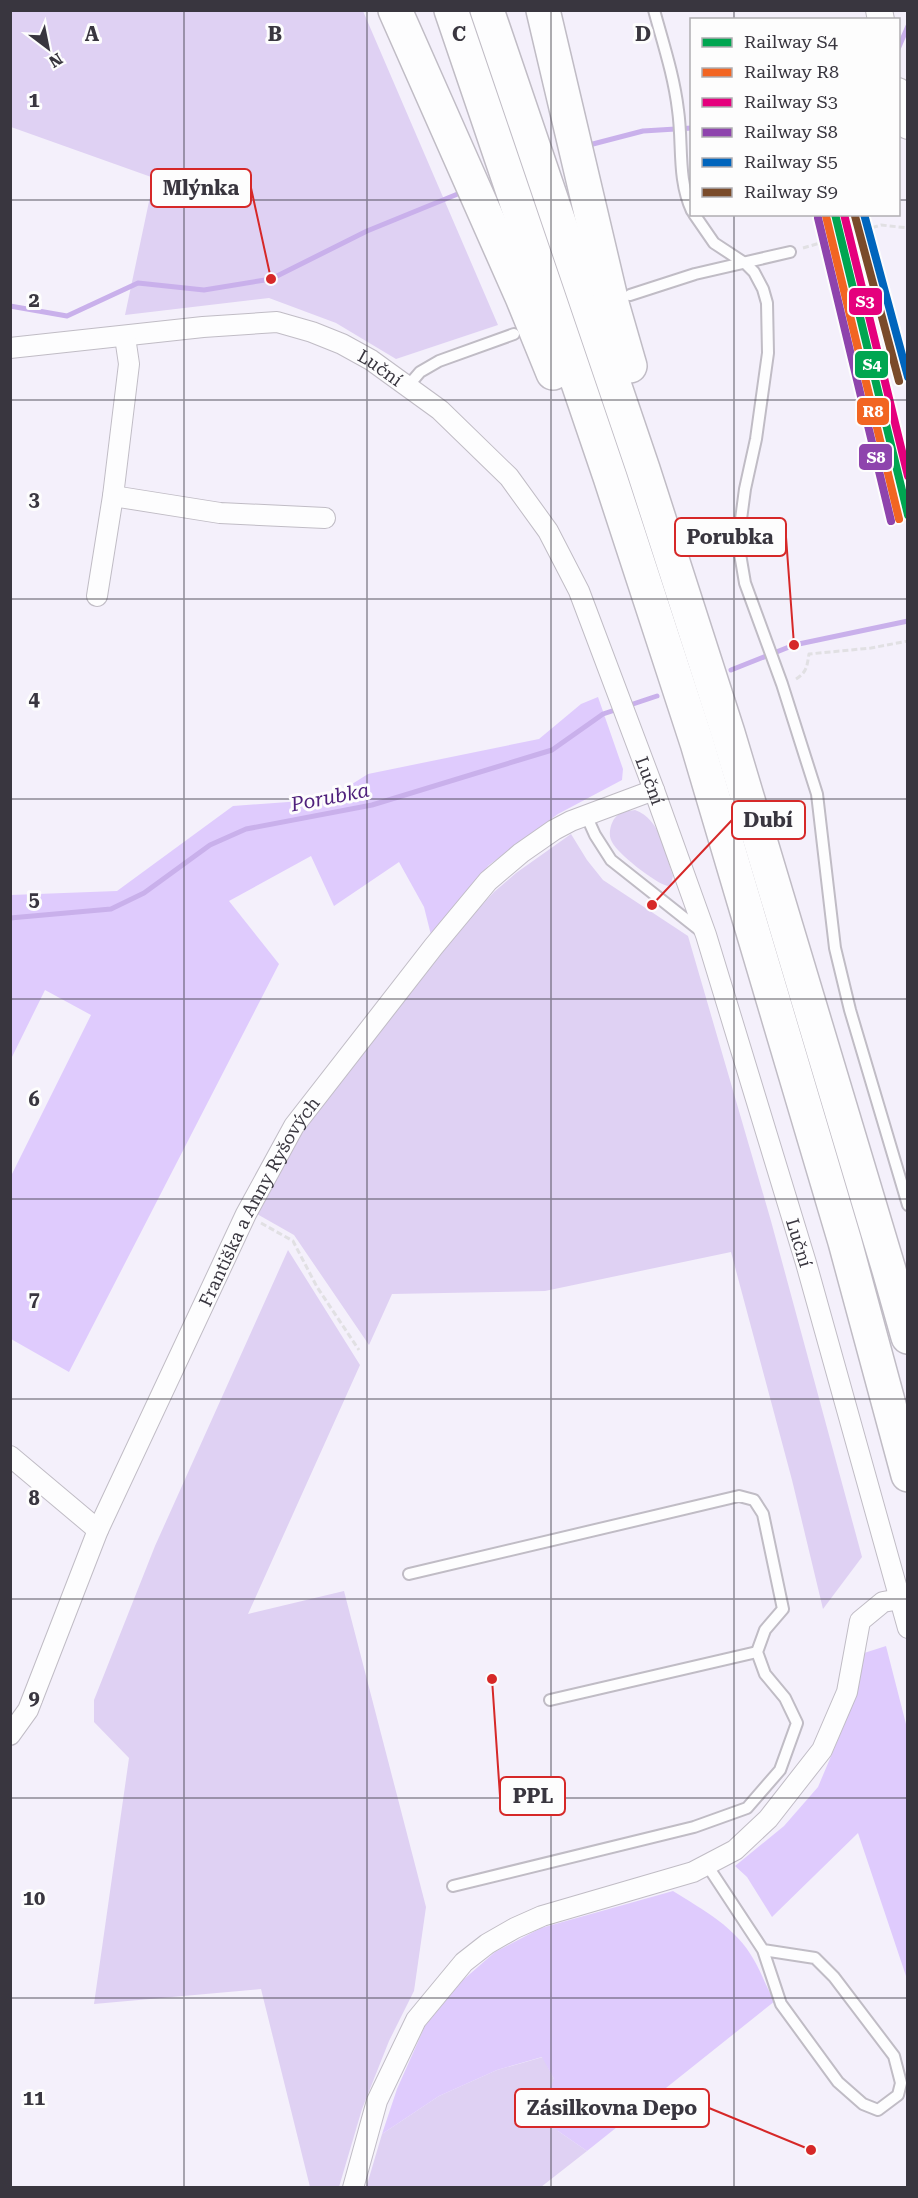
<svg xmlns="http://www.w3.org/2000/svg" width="918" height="2198" viewBox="0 0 918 2198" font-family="'Roboto Serif',serif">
  <rect width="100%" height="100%" fill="#f4f0fb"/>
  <g fill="#dfd1f3">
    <polygon points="11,10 363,11 498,325 396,359 336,323 269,298 125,315 154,178 11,127"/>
    <path d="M 635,810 C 661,819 665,853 673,876 L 671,884 L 668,886 C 656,884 617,853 612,842 C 608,835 610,826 614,819 C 619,812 627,811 635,810 Z"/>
    <polygon points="571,834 587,860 603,880 688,936 771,1221 862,1557 823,1609 792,1480 731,1252 545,1291 392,1294 369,1345 294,1235 257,1214 306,1119 454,935 494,892 516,873"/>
    <polygon points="288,1250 360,1365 248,1614 344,1591 426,1907 414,1991 389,2041 362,2109 339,2187 310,2187 261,1989 94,2004 129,1758 94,1722 94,1700 155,1546"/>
    <polygon points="543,2057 554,2079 558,2131 587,2151 541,2187 366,2188 382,2134 439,2096 497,2070"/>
  </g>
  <g fill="#dfcbfd">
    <polygon points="598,697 623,769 622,780 558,814 489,865 431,935 424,907 399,862 334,906 311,856 229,901 279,964 69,1372 11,1339 11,1176 91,1015 45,990 11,1059 11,895 117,891 233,806 302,801 341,791 368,774 539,739 581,704"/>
    <polygon points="886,1646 907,1728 907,1979 858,1833 772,1917 747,1877 735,1866 784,1826 818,1787 845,1723 861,1654"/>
    <path d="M 673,1891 C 703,1910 736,1927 754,1960 C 762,1973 766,1988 775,2001 L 587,2151 L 558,2131 L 540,2110 L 554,2079 L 542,2057 L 497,2070 L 439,2096 L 382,2134 L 397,2089 L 425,2026 L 463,1980 L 495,1952 L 541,1928 Z"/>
  </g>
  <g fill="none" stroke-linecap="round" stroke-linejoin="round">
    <g stroke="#c9b0eb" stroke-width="5">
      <polyline points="898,49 908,26"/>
      <polyline points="589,145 643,131 692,128"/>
      <polyline points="10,306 67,316 138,283 204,290 271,279 367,231 465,191"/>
      <polyline points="731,670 794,645 908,621"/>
      <polyline points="627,706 657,696"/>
      <polyline points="10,918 111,909 144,893 210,845 246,829 372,805 552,750 603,714 618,709"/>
    </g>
    <defs>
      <g id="service">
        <path d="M 654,10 C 663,43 674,76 678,110 C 683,144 677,179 692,211"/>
        <polyline points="694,214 714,243 746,264 754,272 763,289 767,303 768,353 756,439 745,489 738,542 745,583 782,684 817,794 835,948 850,1010 908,1205"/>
        <polyline points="630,295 695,274 790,252"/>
        <polyline points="408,386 420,372 439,361 514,334"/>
        <polyline points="586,815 595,835 611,860 702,932"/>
        <polyline points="409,1574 739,1496 754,1500 763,1514 783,1609 765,1630 757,1652 765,1674 785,1698 797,1723 780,1770 747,1808 694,1827 453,1886"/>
        <polyline points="550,1700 757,1652"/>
        <polyline points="707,1865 763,1950 781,2004 838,2082 863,2104 878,2110 898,2095 901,2083 894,2056 834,1977 815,1958 763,1950"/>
      </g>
      <g id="minor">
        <path id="s1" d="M 10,348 L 203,327 L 277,322 L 312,332 L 342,344 L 371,360 L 440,410 L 509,477 L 548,531 L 579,591 L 654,790 L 706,935 L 806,1263 L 908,1628"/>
        <polyline points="113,496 220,513 325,518"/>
        <polyline points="97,596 113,496 129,364 125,337"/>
        <polyline points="10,1456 98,1530"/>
        <path id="s2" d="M 10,1735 L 28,1710 L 98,1530 L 246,1214 L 294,1126 L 434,946 L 488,881 L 521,853 L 554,830 L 571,821 L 654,790"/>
        <polyline points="353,2188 377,2101 416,2020 464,1962 487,1944 515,1928 542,1916 693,1872 735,1850 768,1819 822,1750 847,1692 860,1621 883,1602 900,1599"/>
      </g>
      <g id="tertiary">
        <polyline points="879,10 881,20"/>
        <polyline points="898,91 908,126"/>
      </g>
      <g id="motorway">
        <polyline points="395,10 522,297 553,373"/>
        <polyline points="451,10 610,477 697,743 845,1242 908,1475"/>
        <polyline points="487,10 643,469 728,733 889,1270 908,1337"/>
        <polyline points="543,10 613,307 630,366"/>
      </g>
    </defs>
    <use href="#service" stroke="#c0bcc5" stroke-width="14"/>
    <use href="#minor" stroke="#c0bcc5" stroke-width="22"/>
    <use href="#tertiary" stroke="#c0bcc5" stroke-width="28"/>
    <use href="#motorway" stroke="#c0bcc5" stroke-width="36"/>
    <g stroke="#e1e0e3" stroke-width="3" stroke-dasharray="6 3" stroke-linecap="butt">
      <polyline points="803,248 881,225 908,228"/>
      <path d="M 796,679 C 807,672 807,666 809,654 L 871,648 L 908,641"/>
      <polyline points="261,1223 293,1241 317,1287 359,1350"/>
    </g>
    <use href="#service" stroke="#fdfdfe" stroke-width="10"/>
    <use href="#minor" stroke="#fdfdfe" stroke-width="20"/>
    <use href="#tertiary" stroke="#fdfdfe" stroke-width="26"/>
    <use href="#motorway" stroke="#fdfdfe" stroke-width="33"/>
    <defs>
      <polyline id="rail-1" points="835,214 908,515"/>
      <polyline id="rail-2" points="826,216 899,519"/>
      <polyline id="rail-3" points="844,214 908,476"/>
      <polyline id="rail-4" points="818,218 891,521"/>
      <polyline id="rail-5" points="864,214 908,377"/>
      <polyline id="rail-6" points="855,216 899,381"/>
    </defs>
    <use href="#rail-1" stroke="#fdfdfd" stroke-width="12"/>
    <use href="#rail-2" stroke="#fdfdfd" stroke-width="12"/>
    <use href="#rail-3" stroke="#fdfdfd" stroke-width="12"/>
    <use href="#rail-4" stroke="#fdfdfd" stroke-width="12"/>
    <use href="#rail-5" stroke="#fdfdfd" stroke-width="12"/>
    <use href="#rail-6" stroke="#fdfdfd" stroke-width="12"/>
    <use href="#rail-1" stroke="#00a651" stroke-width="8"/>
    <use href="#rail-2" stroke="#f26522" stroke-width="8"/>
    <use href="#rail-3" stroke="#e5007d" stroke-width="8"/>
    <use href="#rail-4" stroke="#8e44ad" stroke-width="8"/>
    <use href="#rail-5" stroke="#0065bd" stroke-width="8"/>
    <use href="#rail-6" stroke="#7a4b2a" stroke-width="8"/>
  </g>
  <path fill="none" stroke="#39363f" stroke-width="1.5" stroke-opacity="0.55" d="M 184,10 L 184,2188M 367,10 L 367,2188M 551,10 L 551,2188M 734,10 L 734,20M 10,200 L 692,200M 898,200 L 908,200M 734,214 L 734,2188M 10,400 L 908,400M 10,599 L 908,599M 10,799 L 908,799M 10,999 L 908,999M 10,1199 L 908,1199M 10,1399 L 908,1399M 10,1599 L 908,1599M 10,1798 L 908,1798M 10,1998 L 908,1998"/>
  <g text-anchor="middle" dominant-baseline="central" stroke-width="6" stroke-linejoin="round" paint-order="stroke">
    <g font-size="18" fill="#39363f" stroke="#fdfdfd">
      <text stroke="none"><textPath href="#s1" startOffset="382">Luční</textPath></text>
      <text stroke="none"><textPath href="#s1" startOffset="888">Luční</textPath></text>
      <text stroke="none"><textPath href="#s2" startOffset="590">Františka a Anny Ryšových</textPath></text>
      <text stroke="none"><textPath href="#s1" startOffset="1374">Luční</textPath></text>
    </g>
    <g font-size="20" font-style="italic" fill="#4f207c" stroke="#fdfdfd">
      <text transform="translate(330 797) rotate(-11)">Porubka</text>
    </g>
  </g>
  <g font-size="20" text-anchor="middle" font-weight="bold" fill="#39363f" stroke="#fdfdfd" stroke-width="6" stroke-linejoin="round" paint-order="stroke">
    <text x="92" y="41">A</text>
    <text x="275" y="41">B</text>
    <text x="459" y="41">C</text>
    <text x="643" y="41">D</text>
    <text x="34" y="107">1</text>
    <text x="34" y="307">2</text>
    <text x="34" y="506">3</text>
    <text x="34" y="706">4</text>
    <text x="34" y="906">5</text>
    <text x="34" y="1106">6</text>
    <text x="34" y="1306">7</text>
    <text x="34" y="1505">8</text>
    <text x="34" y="1705">9</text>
    <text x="34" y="1905">10</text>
    <text x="34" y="2105">11</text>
  </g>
  <path fill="none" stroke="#d62828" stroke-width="2" d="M271 279L251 188M794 645L786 537M652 905L732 820M492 1679L500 1796M811 2150L709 2108"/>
  <g fill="#d62828" stroke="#fdfdfd" stroke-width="2">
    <circle cx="271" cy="279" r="6"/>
    <circle cx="794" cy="645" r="6"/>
    <circle cx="652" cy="905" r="6"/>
    <circle cx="492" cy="1679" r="6"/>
    <circle cx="811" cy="2150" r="6"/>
  </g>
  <g fill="#fdfdfd" stroke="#d62828" stroke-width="2">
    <rect x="151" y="169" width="100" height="38" rx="6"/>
    <rect x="675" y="518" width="111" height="38" rx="6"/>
    <rect x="732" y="801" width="73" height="38" rx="6"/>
    <rect x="500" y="1777" width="65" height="38" rx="6"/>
    <rect x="515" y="2089" width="194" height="38" rx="6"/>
  </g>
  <g font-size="20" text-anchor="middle" font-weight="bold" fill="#39363f">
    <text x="201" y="195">Mlýnka</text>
    <text x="730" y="544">Porubka</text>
    <text x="768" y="827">Dubí</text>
    <text x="533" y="1803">PPL</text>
    <text x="612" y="2115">Zásilkovna Depo</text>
  </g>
  <g stroke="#fdfdfd" stroke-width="2">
    <rect x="848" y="287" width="35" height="29" rx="6" fill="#e5007d"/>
    <rect x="854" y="350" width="35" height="29" rx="6" fill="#00a651"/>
    <rect x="856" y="397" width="34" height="29" rx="6" fill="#f26522"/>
    <rect x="858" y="443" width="35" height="28" rx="6" fill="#8e44ad"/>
  </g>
  <g font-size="16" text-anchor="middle" font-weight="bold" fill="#fff">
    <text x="865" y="307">S3</text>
    <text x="872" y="370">S4</text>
    <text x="873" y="417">R8</text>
    <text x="876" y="463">S8</text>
  </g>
  <rect width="918" height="2198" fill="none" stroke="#39363f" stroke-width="24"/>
  <rect x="690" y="18" width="210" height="198" fill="#fdfdfd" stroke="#afadb1" stroke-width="1.5"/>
  <rect x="702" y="38" width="30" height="9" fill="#00a651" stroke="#afadb1" stroke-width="1.5"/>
  <text x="744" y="48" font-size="18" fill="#39363f">Railway S4</text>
  <rect x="702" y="68" width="30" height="9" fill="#f26522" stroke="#afadb1" stroke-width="1.5"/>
  <text x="744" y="78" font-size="18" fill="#39363f">Railway R8</text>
  <rect x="702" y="98" width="30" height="9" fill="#e5007d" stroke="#afadb1" stroke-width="1.5"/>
  <text x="744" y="108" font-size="18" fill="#39363f">Railway S3</text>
  <rect x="702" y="128" width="30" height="9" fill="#8e44ad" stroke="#afadb1" stroke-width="1.5"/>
  <text x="744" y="138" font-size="18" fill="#39363f">Railway S8</text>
  <rect x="702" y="158" width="30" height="9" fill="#0065bd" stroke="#afadb1" stroke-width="1.5"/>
  <text x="744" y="168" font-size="18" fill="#39363f">Railway S5</text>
  <rect x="702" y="188" width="30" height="9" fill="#7a4b2a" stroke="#afadb1" stroke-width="1.5"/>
  <text x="744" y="198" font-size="18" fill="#39363f">Railway S9</text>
  <g transform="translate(48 48) rotate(148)" stroke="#fdfdfd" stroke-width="4.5" paint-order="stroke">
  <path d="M0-4.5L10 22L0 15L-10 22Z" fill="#39363f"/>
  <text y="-9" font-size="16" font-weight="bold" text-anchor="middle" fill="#39363f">N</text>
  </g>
</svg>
